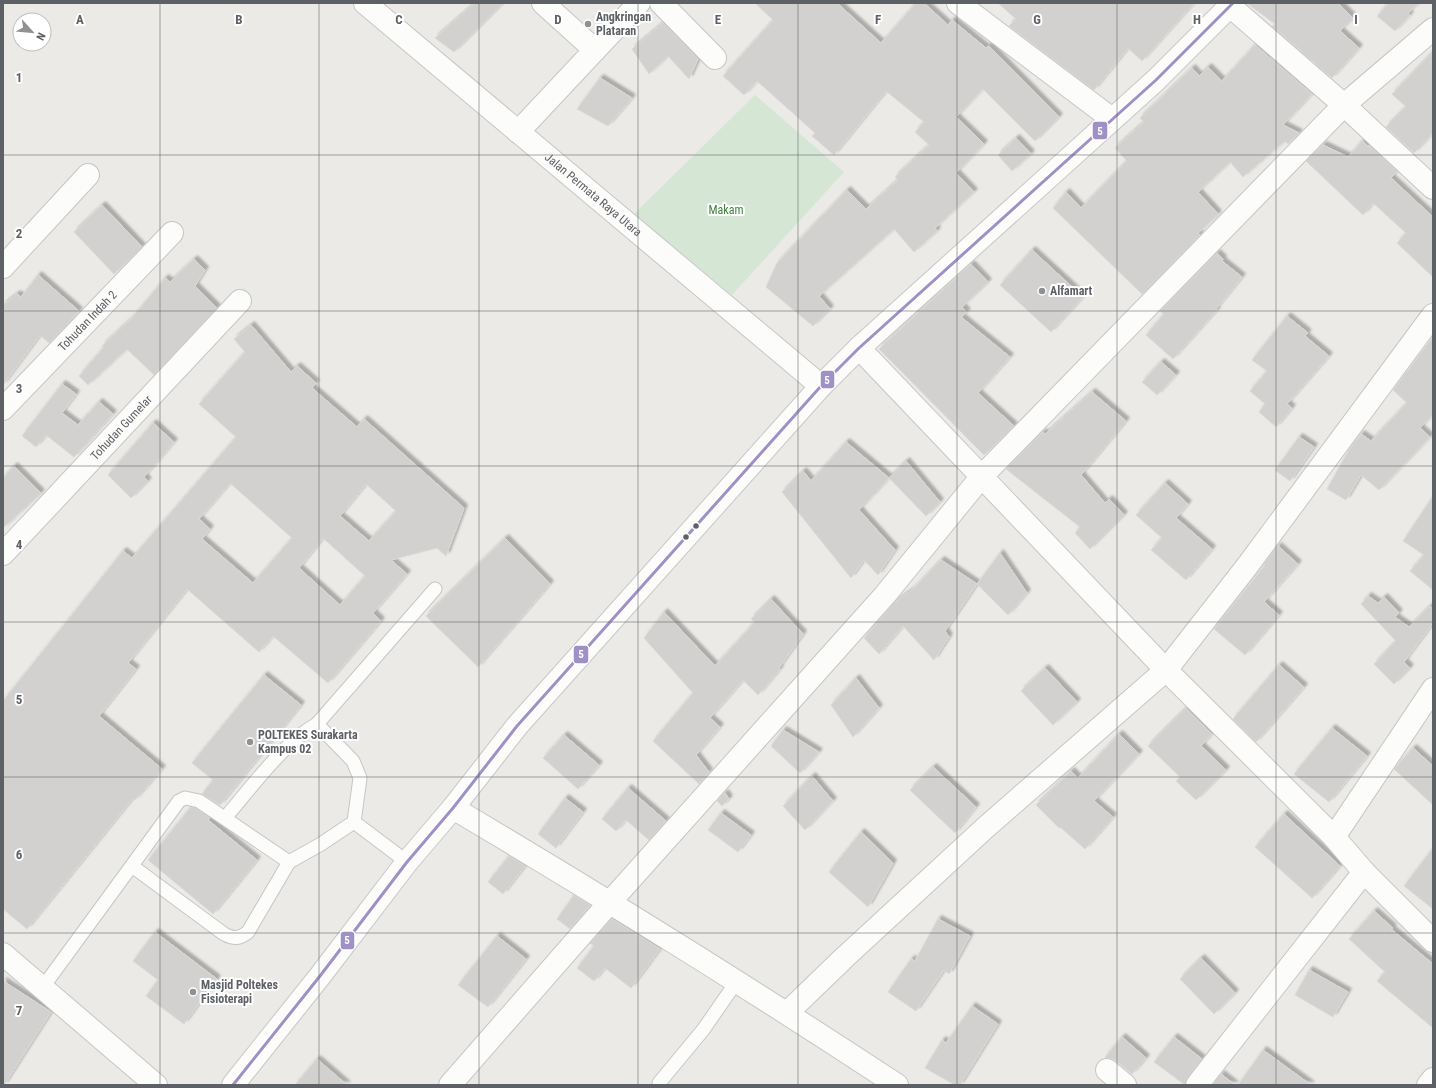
<svg xmlns="http://www.w3.org/2000/svg" width="1436" height="1088" viewBox="0 0 1436 1088" font-family="'Roboto Condensed',sans-serif">
  <defs>
    <filter id="shadow"><feDropShadow dx="3.5" dy="-3.5" stdDeviation="1" flood-color="#0004"/></filter>
  </defs>
  <rect width="100%" height="100%" fill="#ebeae7"/>
  <polygon fill="#d6e6d4" points="755,95 844,172 732,295 634,214"/>
  <g fill="#d2d1d0" stroke="#dad9d6" fill-rule="evenodd" filter="url(#shadow)">
    <polygon points="475,3 503,3 454,52 435,38"/>
    <polygon points="755,3 837,3 881,43 916,3 924,3 948,25 952,20 986,48 989,46 1059,117 1035,141 983,89 956,117 984,144 956,173 974,192 935,228 937,231 914,252 894,229 819,296 830,309 813,326 766,287 777,263 847,190 866,209 898,180 895,177 929,145 915,132 924,122 886,91 834,155 812,136 815,133 757,81 744,95 723,76 773,20"/>
    <polygon points="998,3 1194,3 1142,61 1128,48 1094,90 1009,26 1016,19"/>
    <polygon points="1247,3 1338,3 1353,18 1340,31 1359,48 1332,78 1272,26 1275,24"/>
    <polygon points="1389,3 1419,3 1408,13 1410,15 1395,31 1377,16"/>
    <polygon points="663,23 698,59 689,79 668,56 649,74 632,49"/>
    <polygon points="1255,45 1312,94 1283,125 1299,133 1288,144 1285,141 1243,177 1230,162 1198,192 1218,214 1198,233 1200,235 1142,294 1053,208 1066,192 1081,208 1127,161 1115,148 1144,122 1140,118 1192,68 1199,76 1208,67 1222,81"/>
    <polygon points="1433,52 1433,133 1414,153 1386,127 1406,107 1392,94"/>
    <polygon points="600,78 632,98 608,126 577,109"/>
    <polygon points="1016,138 1031,154 1012,171 998,155"/>
    <polygon points="1362,141 1368,146 1369,145 1397,171 1391,178 1433,217 1433,277 1397,243 1406,233 1373,203 1363,215 1306,161 1323,145 1348,157"/>
    <polygon points="102,205 142,247 114,274 74,232"/>
    <polygon points="1032,250 1083,297 1051,332 1000,285"/>
    <polygon points="1217,253 1223,259 1222,261 1242,277 1216,309 1217,310 1173,359 1146,335 1164,314 1160,311"/>
    <polygon points="194,259 205,270 195,286 217,308 154,375 127,349 88,385 79,376 104,347 102,346 131,319 165,278 170,282"/>
    <polygon points="971,264 988,282 962,307 967,312 961,317 1010,357 978,393 1014,426 984,455 879,349"/>
    <polygon points="38,275 79,311 49,343 40,335 3,385 3,305 17,294 21,297"/>
    <polygon points="1287,316 1308,333 1305,336 1329,356 1287,404 1292,408 1276,427 1259,412 1265,404 1250,391 1267,371 1252,360"/>
    <path d="M 251,325 L 291,372 L 297,366 L 316,383 L 312,388 L 357,427 L 364,419 L 464,508 L 446,556 L 437,548 L 391,560 L 407,574 L 373,613 L 381,621 L 328,683 L 273,636 L 259,652 L 187,589 L 128,663 L 136,669 L 99,716 L 162,769 L 135,800 L 133,798 L 27,929 L 3,909 L 3,701 L 123,551 L 132,558 L 236,437 L 199,404 L 245,352 L 234,339 ZM 230,483 L 292,538 L 253,583 L 202,539 L 210,529 L 199,519 ZM 366,484 L 396,511 L 369,541 L 340,516 ZM 323,538 L 365,576 L 340,605 L 299,568 Z"/>
    <polygon points="1433,337 1433,414 1420,428 1430,437 1379,490 1361,475 1346,500 1327,489 1350,448 1361,434 1371,441 1407,403 1393,390"/>
    <polygon points="1161,362 1176,375 1157,395 1142,382"/>
    <polygon points="62,384 76,394 62,413 78,425 99,402 113,414 74,457 46,435 36,447 22,436"/>
    <polygon points="1092,392 1126,421 1081,475 1105,503 1109,499 1124,515 1090,549 1075,533 1080,527 1006,469 1043,432 1045,434"/>
    <polygon points="153,423 174,442 144,477 148,481 131,498 108,475"/>
    <polygon points="1299,437 1314,447 1290,481 1275,470"/>
    <polygon points="846,442 889,478 859,510 895,550 878,575 864,560 851,578 782,492 803,471 811,481"/>
    <polygon points="906,461 940,502 926,516 889,478"/>
    <polygon points="14,466 41,493 3,528 3,478"/>
    <polygon points="1165,483 1188,504 1176,518 1212,549 1186,580 1151,550 1162,538 1136,515"/>
    <polygon points="1433,496 1433,590 1410,571 1424,555 1403,541"/>
    <polygon points="505,538 550,584 478,667 426,616"/>
    <polygon points="1278,546 1298,564 1264,602 1279,615 1245,655 1214,629 1265,565 1264,564"/>
    <polygon points="1000,553 1027,593 1008,615 977,584"/>
    <polygon points="941,560 977,584 945,631 949,637 934,660 903,626 879,654 864,638 894,603 912,590"/>
    <polygon points="1368,596 1378,603 1384,597 1399,613 1395,617 1409,627 1430,606 1433,609 1433,623 1404,662 1410,668 1394,684 1374,664 1396,641 1361,604"/>
    <polygon points="771,599 803,634 779,668 780,669 758,695 743,680 710,718 720,727 696,755 709,772 699,784 653,741 693,693 644,638 664,612 715,666 755,622 751,619"/>
    <polygon points="1279,665 1304,687 1256,742 1233,719"/>
    <polygon points="1045,668 1077,702 1053,725 1021,691"/>
    <polygon points="264,675 301,705 220,805 202,794 213,780 192,763"/>
    <polygon points="856,678 879,708 853,737 831,705"/>
    <polygon points="1186,708 1212,734 1201,746 1226,770 1196,800 1176,781 1180,777 1148,746"/>
    <polygon points="1332,728 1367,756 1329,802 1294,774"/>
    <polygon points="783,730 819,752 800,773 771,746"/>
    <polygon points="1119,734 1139,754 1094,801 1113,817 1085,849 1060,827 1059,828 1036,805 1071,771 1078,778"/>
    <polygon points="564,735 599,765 578,789 543,758"/>
    <polygon points="1413,748 1433,766 1433,805 1394,769"/>
    <polygon points="933,767 976,807 955,833 910,790"/>
    <polygon points="812,776 833,801 805,830 783,806"/>
    <polygon points="628,788 666,821 649,840 626,820 616,831 602,819"/>
    <polygon points="725,793 729,799 722,806 717,801"/>
    <polygon points="565,798 583,812 556,848 538,834"/>
    <polygon points="191,807 196,808 210,818 208,820 257,860 213,914 148,860"/>
    <polygon points="721,813 751,835 738,852 708,830"/>
    <polygon points="1284,814 1340,866 1312,898 1255,847"/>
    <polygon points="861,832 893,863 868,907 829,872"/>
    <polygon points="1433,848 1433,909 1404,886"/>
    <polygon points="509,856 525,866 503,894 488,882"/>
    <polygon points="574,895 590,905 570,929 557,919"/>
    <polygon points="1374,911 1393,928 1391,929 1433,964 1433,1028 1377,981 1385,972 1349,939"/>
    <polygon points="612,919 660,949 631,988 605,968 594,981 577,968 594,946 590,943"/>
    <polygon points="938,919 970,936 949,974 944,970 916,1011 888,992 911,959 915,961"/>
    <polygon points="155,932 217,979 184,1024 146,996 158,980 133,961"/>
    <polygon points="497,936 526,959 488,1007 458,985"/>
    <polygon points="1201,958 1235,993 1214,1014 1180,979"/>
    <polygon points="1309,970 1348,992 1333,1017 1295,995"/>
    <polygon points="3,981 51,1012 4,1085 3,1085"/>
    <polygon points="972,1006 998,1024 960,1085 955,1085 925,1068 942,1040 946,1043"/>
    <polygon points="1122,1037 1146,1058 1132,1074 1115,1060 1105,1057"/>
    <polygon points="1174,1037 1202,1059 1187,1077 1185,1085 1154,1062"/>
    <polygon points="1263,1050 1311,1085 1238,1085"/>
    <polygon points="317,1059 347,1085 295,1085"/>
    <polygon points="1221,1074 1235,1085 1213,1085"/>
  </g>
  <g fill="none" stroke-linecap="round" stroke-linejoin="round">
    <defs>
      <g id="service">
        <polyline points="317,724 353,761 360,778 354,822 407,862"/>
        <path d="M 225,818 C 251,788 283,743 317,724 L 435,589"/>
        <path d="M 132,866 L 224,934 C 234,939 239,939 248,932 L 289,862 L 321,844 L 354,822"/>
        <polyline points="43,987 179,801 185,798 199,801 289,862"/>
        <polyline points="659,1083 703,1030 737,981"/>
      </g>
      <g id="minor">
        <path id="s1" d="M 365,3 L 821,386"/>
        <polyline points="543,3 595,50"/>
        <polyline points="661,3 715,58"/>
        <polyline points="958,3 1112,119"/>
        <polyline points="1230,6 1344,105 1433,188"/>
        <polyline points="518,132 639,3"/>
        <polyline points="3,267 88,175"/>
        <polyline points="859,348 1166,670 1334,837 1364,872 1433,941"/>
        <path id="s2" d="M 3,409 L 172,233"/>
        <path id="s3" d="M 3,554 L 240,301"/>
        <path d="M 453,808 C 603,897 751,989 897,1085"/>
        <polyline points="1334,837 1433,689"/>
        <polyline points="3,954 156,1085"/>
        <polyline points="787,1013 845,957 985,828 1166,670 1248,565 1433,315"/>
        <polyline points="1107,1070 1125,1085"/>
        <polyline points="450,1085 610,902 885,595 982,476 1344,105 1433,29"/>
        <polyline points="1197,1085 1364,872"/>
        <polyline points="1428,1085 1433,1079"/>
      </g>
      <polyline id="secondary" points="233,1085 320,976 407,862 453,808 517,726 821,386 859,348 1156,80 1233,3"/>
    </defs>
    <use href="#service" stroke="#c6c6c6" stroke-width="15"/>
    <use href="#minor" stroke="#c6c6c6" stroke-width="24"/>
    <use href="#secondary" stroke="#c8c8c8" stroke-width="24"/>
    <use href="#service" stroke="#fcfcfb" stroke-width="13"/>
    <use href="#minor" stroke="#fcfcfb" stroke-width="22"/>
    <use href="#secondary" stroke="#fcfcfb" stroke-width="22"/>
    <defs>
      <polyline id="bus-1" points="233,1085 320,976 407,862 453,808 517,726 821,386 859,348 1156,80 1233,3"/>
    </defs>
    <use href="#bus-1" stroke="#fff" stroke-width="6"/>
    <use href="#bus-1" stroke="#9f91c5" stroke-width="3"/>
  </g>
  <path fill="none" stroke="#5d6064" stroke-width="1" stroke-opacity="0.55" d="M 160,3 L 160,1085M 319,3 L 319,1085M 479,3 L 479,1085M 638,3 L 638,1085M 798,3 L 798,1085M 957,3 L 957,1085M 1117,3 L 1117,1085M 1276,3 L 1276,1085M 3,155 L 1433,155M 3,311 L 1433,311M 3,466 L 1433,466M 3,622 L 1433,622M 3,777 L 1433,777M 3,933 L 1433,933"/>
  <g fill="#8f9092" stroke="#fff" stroke-width="1.5">
    <circle cx="588" cy="24" r="4"/>
    <circle cx="1042" cy="291" r="4"/>
    <circle cx="250" cy="742" r="4"/>
    <circle cx="193" cy="992" r="4"/>
  </g>
  <g fill="#5d6064" stroke="#fff" stroke-width="1.5">
    <circle cx="696" cy="526" r="3.5"/>
    <circle cx="686" cy="537" r="3.5"/>
  </g>
  <g text-anchor="middle" dominant-baseline="central" stroke-width="4" stroke-linejoin="round" paint-order="stroke">
    <g font-size="12" font-weight="bold" fill="#5d6064" stroke="#fff" text-anchor="start">
      <text x="596" y="17">Angkringan<tspan x="596" dy="14">Plataran</tspan></text>
      <text x="1050" y="291">Alfamart</text>
      <text x="258" y="735">POLTEKES Surakarta<tspan x="258" dy="14">Kampus 02</tspan></text>
      <text x="201" y="985">Masjid Poltekes<tspan x="201" dy="14">Fisioterapi</tspan></text>
    </g>
    <g font-size="12" fill="#5d6064" stroke="#fff">
      <text stroke="none"><textPath href="#s1" startOffset="298">Jalan Permata Raya Utara</textPath></text>
      <text stroke="none"><textPath href="#s2" startOffset="122">Tohudan Indah 2</textPath></text>
      <text stroke="none"><textPath href="#s3" startOffset="173">Tohudan Gumelar</textPath></text>
    </g>
    <g font-size="12" fill="#3f813e" stroke="#fff">
      <text x="726" y="210">Makam</text>
    </g>
  </g>
  <g font-size="13" text-anchor="middle" font-weight="bold" fill="#5d6064" stroke="#fff" stroke-width="4" stroke-linejoin="round" paint-order="stroke">
    <text x="80" y="24">A</text>
    <text x="239" y="24">B</text>
    <text x="399" y="24">C</text>
    <text x="558" y="24">D</text>
    <text x="718" y="24">E</text>
    <text x="878" y="24">F</text>
    <text x="1037" y="24">G</text>
    <text x="1197" y="24">H</text>
    <text x="1356" y="24">I</text>
    <text x="19" y="82">1</text>
    <text x="19" y="238">2</text>
    <text x="19" y="393">3</text>
    <text x="19" y="549">4</text>
    <text x="19" y="704">5</text>
    <text x="19" y="859">6</text>
    <text x="19" y="1015">7</text>
  </g>
  <g stroke="#fff" stroke-width="1.5">
    <rect x="1092" y="121" width="16" height="19" rx="4" fill="#9f91c5"/>
    <rect x="820" y="370" width="15" height="19" rx="4" fill="#9f91c5"/>
    <rect x="573" y="645" width="16" height="19" rx="4" fill="#9f91c5"/>
    <rect x="340" y="931" width="15" height="19" rx="4" fill="#9f91c5"/>
  </g>
  <g font-size="11" text-anchor="middle" font-weight="bold" fill="#fff">
    <text x="1100" y="135">5</text>
    <text x="827" y="384">5</text>
    <text x="581" y="658">5</text>
    <text x="347" y="944">5</text>
  </g>
  <rect width="1436" height="1088" fill="none" stroke="#5d6064" stroke-width="8"/>
  <g transform="translate(32 32) rotate(117)"><circle r="19" fill="#ffffff" stroke="#bebfc1"/>
  <path d="M0-3L7 15L0 10L-7 15Z" fill="#8f9092"/>
  <text y="-6" font-size="11" font-weight="bold" text-anchor="middle" fill="#5d6064">N</text>
  </g>
</svg>
